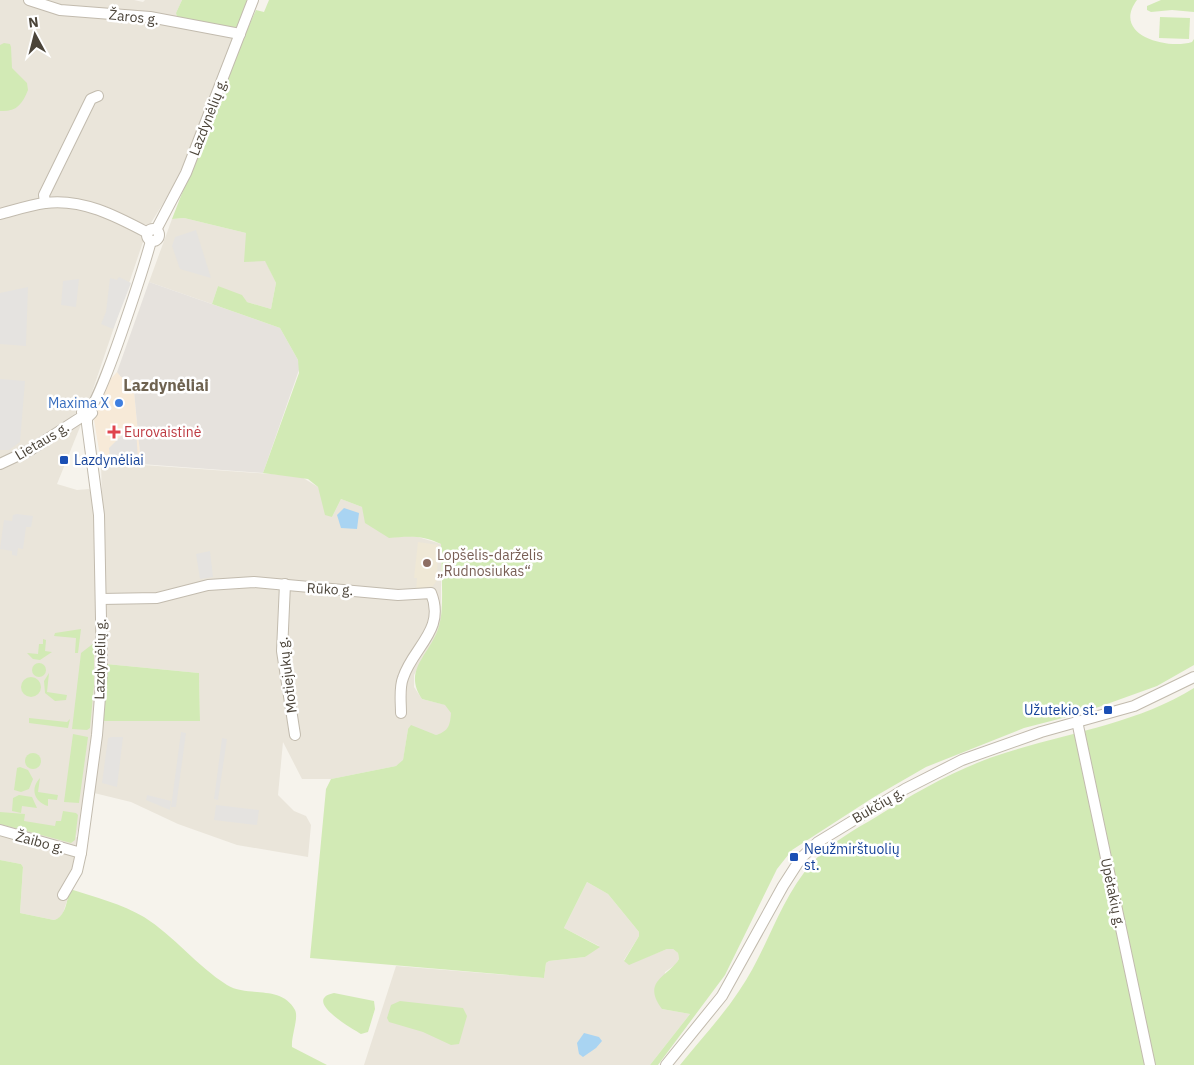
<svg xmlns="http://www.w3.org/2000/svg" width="1194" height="1065" viewBox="0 0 1194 1065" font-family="'IBM Plex Sans',sans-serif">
  <rect width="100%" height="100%" fill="#f6f3ec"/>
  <g fill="#eae5da">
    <polygon points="0,0 134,0 143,2 145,0 182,0 176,13 232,28 232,42 182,173 149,226 75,199 0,211"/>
    <polygon points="69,205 106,216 141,235 144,239 89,401 59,428 24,449 0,459 0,218 43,206"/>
    <polygon points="184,218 246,233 265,260 276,283 271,309 247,302 218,286 212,304 149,282 172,219"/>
    <polygon points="82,422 57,484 77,490 89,489 94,495 98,691 84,804 76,837 87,840 63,913 59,918 54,920 20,913 23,867 21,864 0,860 0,467"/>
    <polygon points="101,462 300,476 318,487 332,517 341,499 362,507 397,537 402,535 418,537 441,544 441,622 434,640 414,675 414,687 422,699 446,705 452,713 450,725 444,733 436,735 408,729 403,761 396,766 331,779 302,779 283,742 278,795 294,811 306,816 311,825 308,857 237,845 178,824 131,802 94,793 102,721 200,720 199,673 106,664"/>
    <polygon points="587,882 608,894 639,932 639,936 624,960 629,964 667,949 673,949 678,953 679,959 675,965 665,972 662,1009 690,1014 650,1065 364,1065 396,966 544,978 546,963 549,961 585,957 599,946 564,928"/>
  </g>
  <polygon fill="#f7ead8" points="117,372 121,377 133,381 141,464 101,462 94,420 108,382"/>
  <polygon fill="#e6e2dd" points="149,282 280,328 298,360 300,367 263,473 141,464 133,381 121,377 117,372"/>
  <polygon fill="#efe8d6" points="418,542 438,545 437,580 433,586 416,589 417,578 414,578"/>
  <g fill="#d2eab5">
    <polygon points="182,0 247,0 238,27 234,29 178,19 176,13"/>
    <path d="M 269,0 L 1137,0 C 1111,35 1167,50 1192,42 L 1194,39 L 1194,665 L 1157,686 L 1082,713 L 1024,728 L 926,767 L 874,797 L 792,850 L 777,869 L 725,975 L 658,1065 L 650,1065 L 690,1014 L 662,1009 C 641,981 668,977 679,959 L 678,953 L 673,949 L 667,949 L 629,965 L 624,961 L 639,936 L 639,932 L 608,894 L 587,882 L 564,928 L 600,947 L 585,957 L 549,961 L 546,963 L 544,978 L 310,958 L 326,789 L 331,779 L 396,766 L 403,760 L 408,729 L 411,725 L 436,735 C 449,731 450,725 451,713 L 445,705 L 422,699 C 401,668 433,654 440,622 C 444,605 441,564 441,544 C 423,535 408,536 389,538 L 365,523 L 362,507 L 341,499 L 332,517 L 325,515 L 318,487 L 308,479 L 263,473 L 299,373 L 298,360 L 280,328 L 212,304 L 218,286 L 242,295 L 247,302 L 271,309 L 276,283 L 265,261 L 244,262 L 246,233 L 184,218 L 172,219 L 236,54 L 256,10 L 264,12 Z"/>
    <polygon points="1161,0 1194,0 1194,12 1172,10 1151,12 1147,10 1147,6"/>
    <polygon points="1160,17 1190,18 1189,39 1159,38"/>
    <path d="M 4,43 L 10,44 L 11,47 L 12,68 L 27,83 L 28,90 C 22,105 16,112 0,111 L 0,45 Z"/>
    <polygon points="81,629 78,653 75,653 76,638 54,636 55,633"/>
    <polygon points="43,639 46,640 45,651 52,652 40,660 33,659 27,653 38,654 39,644 43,644"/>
    <polygon points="94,643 94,685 90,728 87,730 72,729 81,653"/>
    <circle cx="39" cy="670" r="7"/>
    <polygon points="106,664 199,673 200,721 102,721"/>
    <polygon points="49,673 47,692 67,695 66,700 55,701 45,693 44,681"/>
    <circle cx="31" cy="687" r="10"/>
    <path d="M 1194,688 L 1194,1065 L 680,1065 C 699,1041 722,1017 739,991 C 767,951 779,900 812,863 C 830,843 854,830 876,817 C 918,791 961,766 1008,752 C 1071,732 1138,723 1194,688 Z"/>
    <polygon points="29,718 67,722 70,719 68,728 29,723"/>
    <polygon points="73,734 88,737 79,803 64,802"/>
    <circle cx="33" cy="761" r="8"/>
    <polygon points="20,767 28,770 33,779 29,789 21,792 14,790 17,768"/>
    <path d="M 40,778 L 38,792 L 58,795 L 57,800 L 48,799 L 48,806 C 34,802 30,788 40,778 Z"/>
    <polygon points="19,795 32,797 37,808 22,806 21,813 12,811 13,798"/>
    <polygon points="63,811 76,813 78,815 75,840 71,843 0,824 0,812 25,814 24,821 55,826 56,821 61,821"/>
    <path d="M 0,860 L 21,864 L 23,867 L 20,913 L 54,920 C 66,917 67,899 70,889 C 95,897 122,904 144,917 C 174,936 197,966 227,985 C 248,998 281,984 295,1010 C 299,1018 291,1036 292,1047 L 327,1065 L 0,1065 Z"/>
    <path d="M 334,993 L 374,1001 L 375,1009 L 368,1032 L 361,1034 C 353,1029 301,1000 334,993 Z"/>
    <polygon points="400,1001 463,1008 467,1016 459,1044 451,1045 423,1032 389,1022 387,1018 391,1005"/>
  </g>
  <g fill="#e5e3e0">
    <polygon points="196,230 211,278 180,269 172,246 175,237"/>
    <polygon points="119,277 131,283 113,329 101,324 106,312 110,278 117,280"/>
    <polygon points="79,279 76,307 61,305 63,281"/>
    <polygon points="28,287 26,346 0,344 0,293"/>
    <polygon points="0,379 25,381 20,442 9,450 0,450"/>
    <polygon points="136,428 138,460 110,460 109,448 128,429"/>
    <polygon points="17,514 33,516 31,527 26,527 23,549 18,548 17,556 12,555 12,551 0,549 4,520 12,521 13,515"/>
    <polygon points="210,551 213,577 200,579 196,554"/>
    <polygon points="181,732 186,733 176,807 171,807"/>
    <polygon points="112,737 123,737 117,787 102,783 108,738"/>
    <polygon points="222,738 227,739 218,800 214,799"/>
    <polygon points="147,795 171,801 170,810 146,800"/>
    <polygon points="216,805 259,810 257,825 214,820"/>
  </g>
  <g fill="#a9d4f2">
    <polygon points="344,508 359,513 357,529 341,528 337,515"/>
    <polygon points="584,1033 599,1037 602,1041 596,1048 583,1057 579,1054 577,1043"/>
  </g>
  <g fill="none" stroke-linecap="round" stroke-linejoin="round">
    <defs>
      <g id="minor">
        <polyline points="29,0 60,10 150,17 240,34"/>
        <polyline points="45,203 44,195 91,99 98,96"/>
        <path d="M 0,214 C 15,210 30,205 45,203 C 82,198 116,216 148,233"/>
        <circle cx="153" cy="235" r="6"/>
        <polyline points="156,230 186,173 253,0"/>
        <path d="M 87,418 L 83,416 L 82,412 C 84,410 87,410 89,409 C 101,402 145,263 151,241"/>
        <polyline points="0,464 32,449 83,416"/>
        <polyline points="285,584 282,651 295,735"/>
        <path d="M 101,599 L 157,598 L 208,585 L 254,582 L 398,595 L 431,593 C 446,630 413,647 403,678 C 399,688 401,702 401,713"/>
        <polyline points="1077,721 1150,1065"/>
        <polyline points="0,830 81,853"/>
        <polyline points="63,895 77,871 81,853 97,735 102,671 99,515 87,424 87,418 92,413 89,409"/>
        <polyline points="666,1065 722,996 783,886 801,858 818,842 905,789 962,760 1041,732 1134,706 1194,677"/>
      </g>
    </defs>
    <use href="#minor" stroke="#c2bbae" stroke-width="12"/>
    <use href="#minor" stroke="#fff" stroke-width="10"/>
  </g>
  <circle fill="#3f7fe0" stroke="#fff" stroke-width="2" cx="119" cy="403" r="5"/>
  <path fill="#e0444e" stroke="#fff" stroke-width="2" d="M111.5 424.5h5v5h5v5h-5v5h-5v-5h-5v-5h5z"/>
  <g fill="#1a4fb4" stroke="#fff" stroke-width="2">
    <rect x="59" y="455" width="10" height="10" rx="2.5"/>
    <rect x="1103" y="705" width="10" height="10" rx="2.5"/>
    <rect x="789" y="852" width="10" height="10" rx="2.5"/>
  </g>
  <circle fill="#8d6e63" stroke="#fff" stroke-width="2" cx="427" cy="563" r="5"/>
  <g text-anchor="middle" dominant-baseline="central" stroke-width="5" stroke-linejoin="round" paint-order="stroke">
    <g font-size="14" fill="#4b4439" stroke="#fff">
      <text transform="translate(134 17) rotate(6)">Žaros g.</text>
      <text transform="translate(208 117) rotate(-69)">Lazdynėlių g.</text>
      <text transform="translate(42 441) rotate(-31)">Lietaus g.</text>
      <text transform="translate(330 589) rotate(3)">Rūko g.</text>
      <text transform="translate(100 659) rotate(-89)">Lazdynėlių g.</text>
      <text transform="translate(287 675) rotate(-97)">Motiejukų g.</text>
      <text transform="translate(878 805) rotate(-30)">Bukčių g.</text>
      <text transform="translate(40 842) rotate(15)">Žaibo g.</text>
      <text transform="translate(1113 893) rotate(78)">Upėtakių g.</text>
    </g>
    <g font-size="14" fill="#366cbe" stroke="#fff" text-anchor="end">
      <text x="109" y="403">Maxima X</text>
    </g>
    <g font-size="14" fill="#be3a42" stroke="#fff" text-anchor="start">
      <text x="124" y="432">Eurovaistinė</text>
    </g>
    <g font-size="14" fill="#164399" stroke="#fff" text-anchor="start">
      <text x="74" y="460">Lazdynėliai</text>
      <text x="1098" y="710" text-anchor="end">Užutekio st.</text>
      <text x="804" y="849">Neužmirštuolių<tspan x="804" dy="16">st.</tspan></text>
    </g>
    <g font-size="14" fill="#785e54" stroke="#fff" text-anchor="start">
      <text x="437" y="555">Lopšelis-darželis<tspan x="437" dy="16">„Rudnosiukas“</tspan></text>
    </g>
    <g font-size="16" font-weight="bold" fill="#6e6250" stroke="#fff">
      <text x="166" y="385">Lazdynėliai</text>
    </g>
  </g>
  <g transform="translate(35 35) rotate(353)" stroke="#ffffff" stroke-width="4" paint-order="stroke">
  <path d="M0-4L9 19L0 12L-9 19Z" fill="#4b4439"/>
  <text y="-8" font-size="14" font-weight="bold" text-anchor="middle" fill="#4b4439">N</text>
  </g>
</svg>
